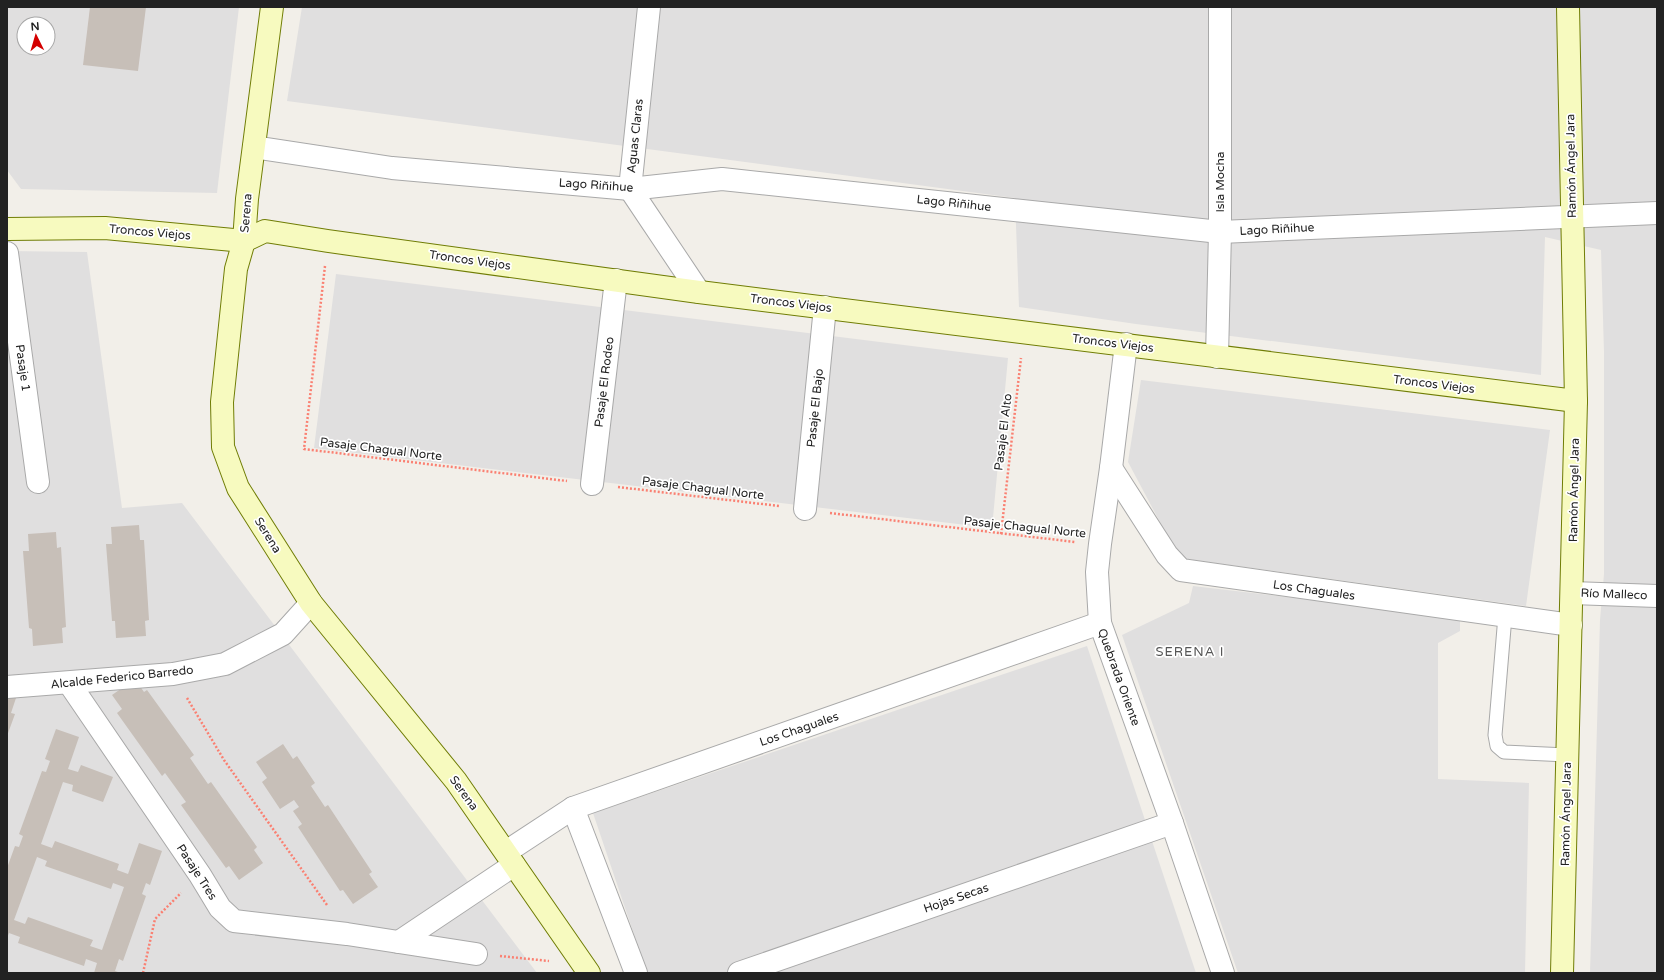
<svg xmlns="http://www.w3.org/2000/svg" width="1664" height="980" viewBox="0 0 1664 980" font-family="'Varela Round',sans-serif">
  <rect width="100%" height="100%" fill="#f2efe9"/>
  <g fill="#e0dfdf" fill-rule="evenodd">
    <path d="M 7,7 L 239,7 L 217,193 L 21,189 L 7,170 ZM 24,24 L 48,24 L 48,48 L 24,48 Z"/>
    <polygon points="302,7 1657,7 1657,973 1590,973 1600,620 1604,574 1604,352 1601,250 1545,237 1541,375 1136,324 1019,307 1015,198 287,101"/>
    <polygon points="7,251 87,252 122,508 182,503 537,973 7,973"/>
    <polygon points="336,274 1008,358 992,528 314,448"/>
    <polygon points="1141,380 1550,430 1526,606 1179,558 1128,462"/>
    <polygon points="1193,586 1460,617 1460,631 1438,643 1438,779 1529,783 1525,973 1238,973 1122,635 1189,603"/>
    <polygon points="1087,646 1196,973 647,973 593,813"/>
  </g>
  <g fill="#c7bfb8" fill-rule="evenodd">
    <polygon points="90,7 146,7 138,71 83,65"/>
    <polygon points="139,525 140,540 144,540 149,620 145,621 146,636 116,638 115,621 112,621 106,544 112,544 111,527"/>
    <polygon points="56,532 57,548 61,547 66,627 62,628 63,643 33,646 32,629 29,628 23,551 29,551 28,534"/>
    <polygon points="135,679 144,692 147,690 194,755 190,758 208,784 211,782 257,847 254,850 263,863 239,880 229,866 226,868 181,805 186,802 165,773 162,776 117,713 122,709 112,695"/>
    <polygon points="7,695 16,698 11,713 15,714 7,736"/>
    <path d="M 56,729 L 79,737 L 68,769 L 78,772 L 81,765 L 113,777 L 103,802 L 72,791 L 73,785 L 63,782 L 41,844 L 52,848 L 55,841 L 119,864 L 117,870 L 128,874 L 139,843 L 162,851 L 150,885 L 146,883 L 142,894 L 146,896 L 123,961 L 119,959 L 115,971 L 121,973 L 94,973 L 97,963 L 86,959 L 84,966 L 18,943 L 20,937 L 9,933 L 7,938 L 7,868 L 15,846 L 19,847 L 23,836 L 19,834 L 42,771 L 46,772 L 50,761 L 45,759 ZM 37,857 L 47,861 L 45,866 L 111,889 L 113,883 L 124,887 L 102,950 L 90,946 L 93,940 L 28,917 L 25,924 L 14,920 Z"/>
    <polygon points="283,744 293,759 297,756 315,783 311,786 325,807 328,805 372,872 369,874 378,887 353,904 343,890 340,891 298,827 302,824 293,811 299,807 294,800 280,809 262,782 267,778 256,762"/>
  </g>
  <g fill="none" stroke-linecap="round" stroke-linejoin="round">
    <defs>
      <polyline id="lane" points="1505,616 1495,735 1497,746 1504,752 1567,755"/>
      <g id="street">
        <polyline points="649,7 630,189 699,292"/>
        <polyline points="254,147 392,168 630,189 722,179 1220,232 1657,213"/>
        <polyline points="7,253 38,482"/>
        <polyline points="1126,344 1111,468 1100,544 1097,572 1100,623 1172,823 1223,973"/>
        <polyline points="1217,357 1220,232 1220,7"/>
        <polyline points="1111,468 1167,555 1181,570 1571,625"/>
        <polyline points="592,484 616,280"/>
        <polyline points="805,509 825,307"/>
        <polyline points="1572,593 1657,596"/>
        <polyline points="69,683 200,875 220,908 234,921 347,934 476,954"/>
        <polyline points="7,687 173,674 225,664 283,634 311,603"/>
        <polyline points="573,808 636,973"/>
        <polyline points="506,852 573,808 1100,623"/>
        <polyline points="399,942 514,865"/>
        <polyline points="739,973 1172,823"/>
      </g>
      <g id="secondary">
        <polyline points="272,7 247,199 244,241 236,269 222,402 223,447 238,488 311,603 456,781 589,973"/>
        <polyline points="7,229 105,228 244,241 265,231 328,241 699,292 1576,401"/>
        <polyline points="1562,973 1576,401 1568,7"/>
      </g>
    </defs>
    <use href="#lane" stroke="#a9a9a9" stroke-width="15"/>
    <use href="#street" stroke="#a9a9a9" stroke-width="24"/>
    <use href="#secondary" stroke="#707d05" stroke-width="24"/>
    <g stroke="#fa8072" stroke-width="2.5" stroke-dasharray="2 2" stroke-linecap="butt">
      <polyline points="325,266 304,449 567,481"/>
      <polyline points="618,487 779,506"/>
      <polyline points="830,513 1075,542"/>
      <polyline points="1001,534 1021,358"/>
      <polyline points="187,698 224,760 327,905"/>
      <polyline points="500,956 549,961"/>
      <polyline points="143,973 155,919 181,893"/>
    </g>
    <use href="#lane" stroke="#fff" stroke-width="13"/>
    <use href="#street" stroke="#fff" stroke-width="22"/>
    <use href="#secondary" stroke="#f7fabf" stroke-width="22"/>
  </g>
  <g text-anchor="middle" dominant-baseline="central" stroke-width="3.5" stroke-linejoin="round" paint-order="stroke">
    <g font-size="12" fill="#222" stroke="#fff">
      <text transform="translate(635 136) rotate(-84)">Aguas Claras</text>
      <text transform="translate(1571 166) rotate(-91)">Ramón Ángel Jara</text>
      <text transform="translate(1220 182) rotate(-90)">Isla Mocha</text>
      <text transform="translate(596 185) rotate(4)">Lago Riñihue</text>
      <text transform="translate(954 203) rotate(6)">Lago Riñihue</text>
      <text transform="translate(246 213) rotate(-85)">Serena</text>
      <text transform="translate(1277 229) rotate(-3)">Lago Riñihue</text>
      <text transform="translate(150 232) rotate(5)">Troncos Viejos</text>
      <text transform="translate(470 260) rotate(8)">Troncos Viejos</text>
      <text transform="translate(791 303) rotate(7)">Troncos Viejos</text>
      <text transform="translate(1113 343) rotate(7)">Troncos Viejos</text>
      <text transform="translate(23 368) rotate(82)">Pasaje 1</text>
      <text transform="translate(604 382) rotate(-83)">Pasaje El Rodeo</text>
      <text transform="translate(1434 384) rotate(7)">Troncos Viejos</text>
      <text transform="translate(815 408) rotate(-84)">Pasaje El Bajo</text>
      <text transform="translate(1003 432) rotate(-83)">Pasaje El Alto</text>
      <text transform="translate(381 449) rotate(7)">Pasaje Chagual Norte</text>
      <text transform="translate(703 488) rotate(7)">Pasaje Chagual Norte</text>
      <text transform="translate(1574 490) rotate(-89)">Ramón Ángel Jara</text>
      <text transform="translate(1025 527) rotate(6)">Pasaje Chagual Norte</text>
      <text transform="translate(268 535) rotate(58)">Serena</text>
      <text transform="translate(1314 590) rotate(8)">Los Chaguales</text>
      <text transform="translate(1614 594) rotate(2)">Río Malleco</text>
      <text transform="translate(122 677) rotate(-6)">Alcalde Federico Barredo</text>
      <text transform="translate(1119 677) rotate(70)">Quebrada Oriente</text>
      <text transform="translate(799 729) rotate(-19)">Los Chaguales</text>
      <text transform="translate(464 793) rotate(54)">Serena</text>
      <text transform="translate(1566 814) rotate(-89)">Ramón Ángel Jara</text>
      <text transform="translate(197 872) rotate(57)">Pasaje Tres</text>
      <text transform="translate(956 898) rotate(-19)">Hojas Secas</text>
    </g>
    <g font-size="13" letter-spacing="1" fill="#555" stroke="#fff">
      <text x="1190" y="652">SERENA I</text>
    </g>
  </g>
  <rect width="1664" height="980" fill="none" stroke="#222222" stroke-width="16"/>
  <g transform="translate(36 36) rotate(355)"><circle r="19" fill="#ffffff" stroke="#a7a7a7"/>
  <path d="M0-3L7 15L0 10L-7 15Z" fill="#d40000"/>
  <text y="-6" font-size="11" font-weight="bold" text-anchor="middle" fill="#222222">N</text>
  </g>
</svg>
